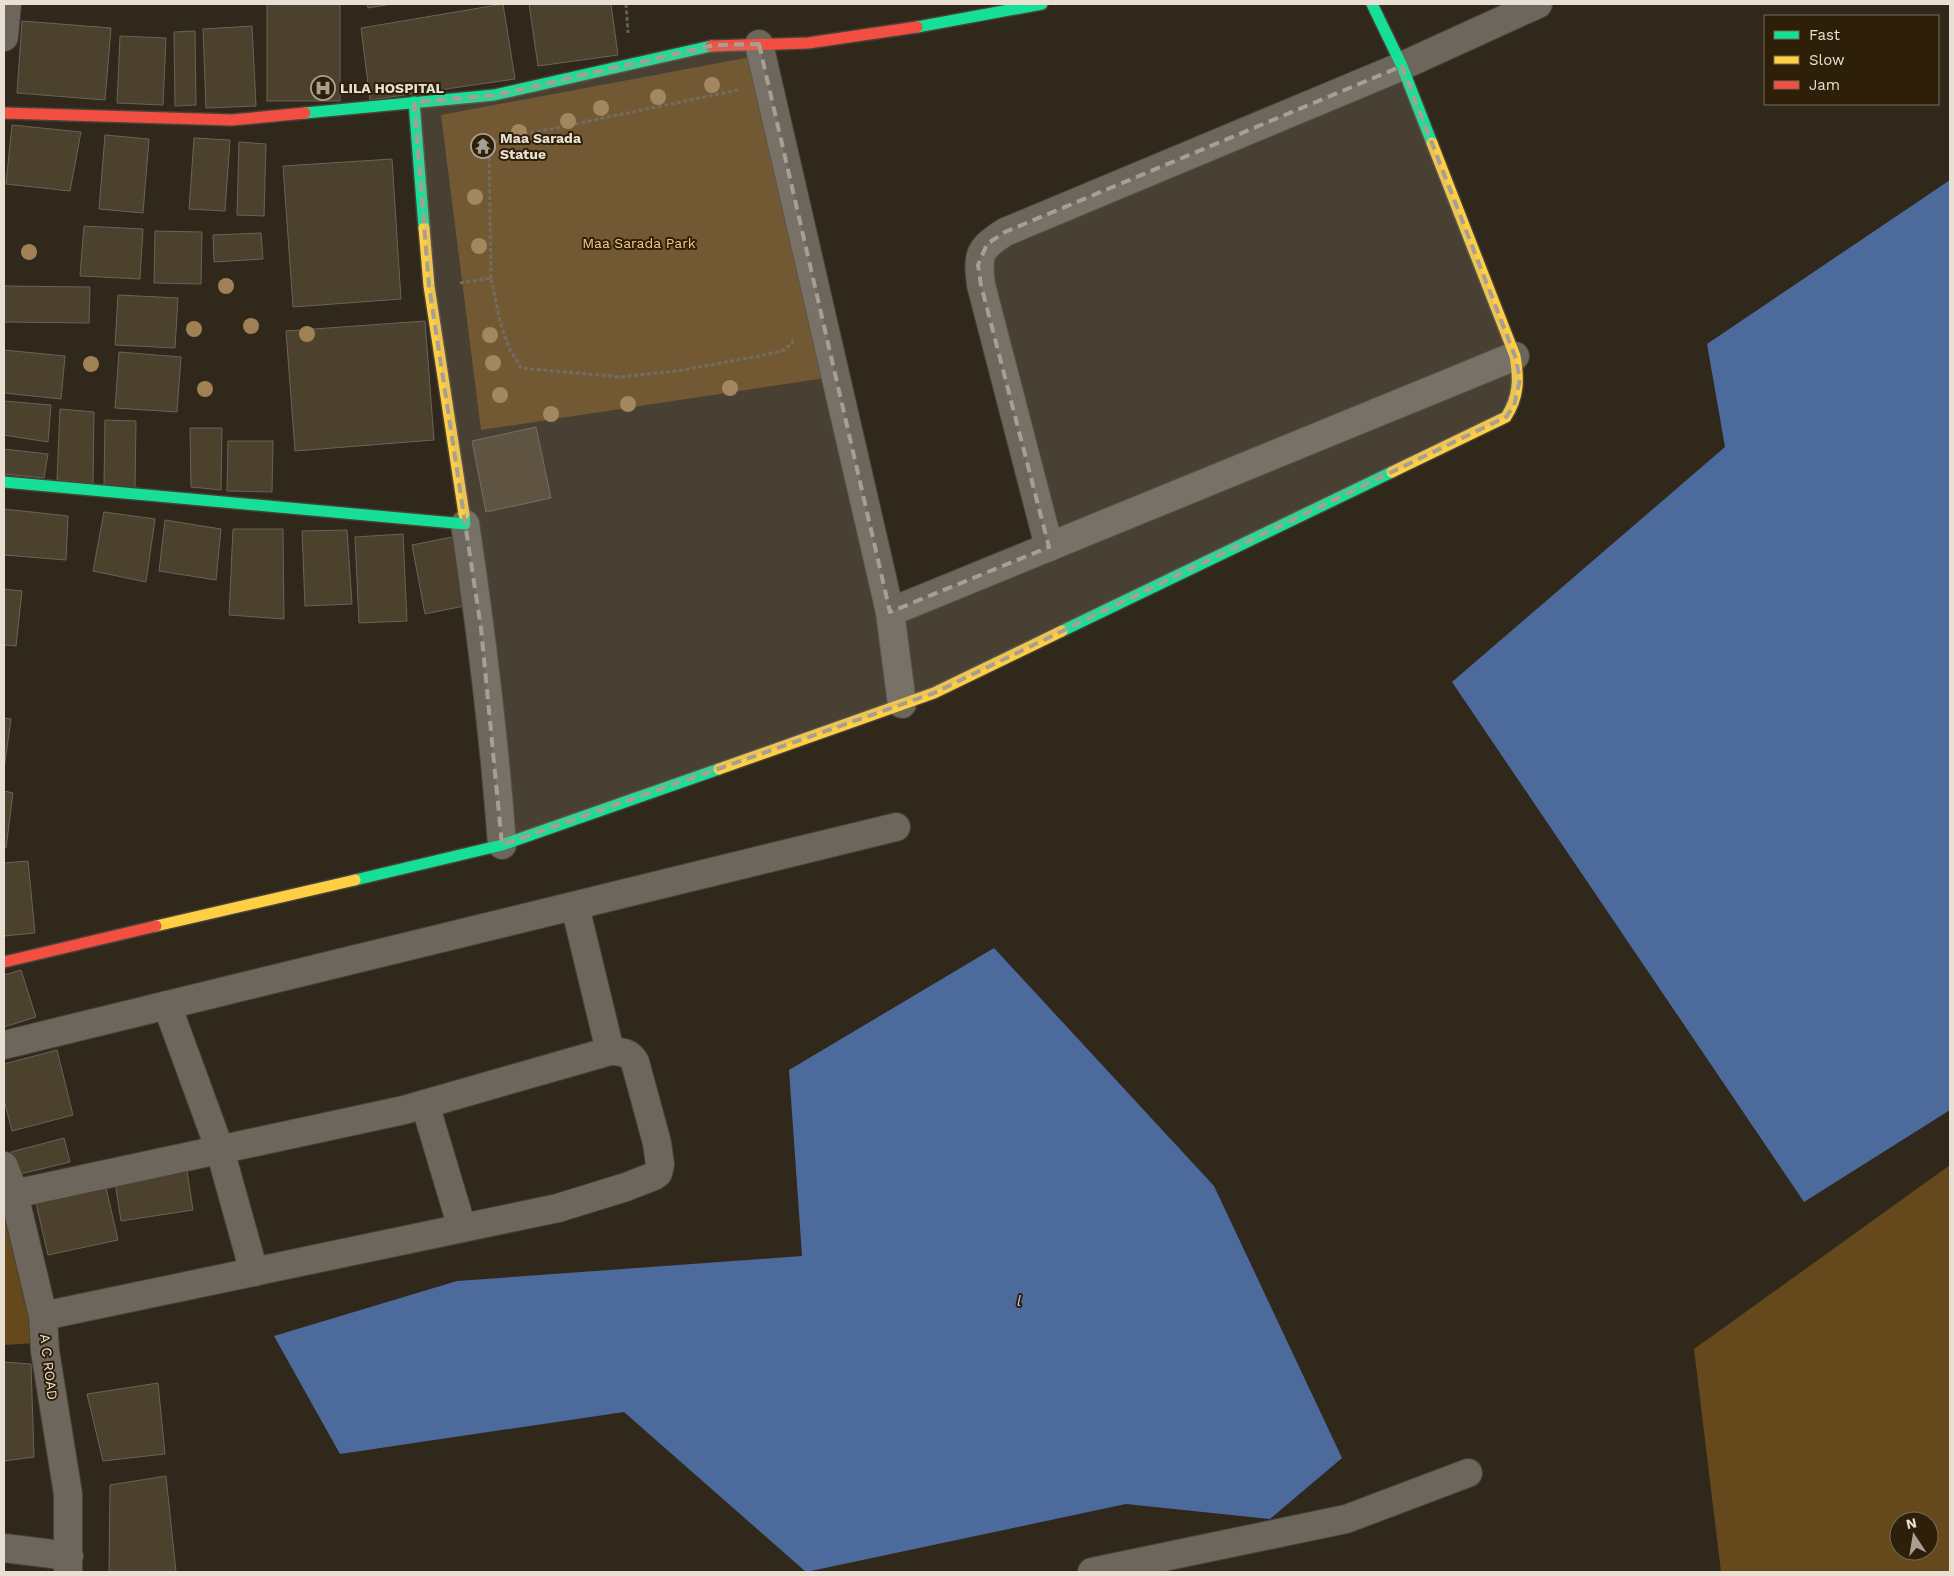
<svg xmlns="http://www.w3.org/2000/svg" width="1954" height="1576" viewBox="0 0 1954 1576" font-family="'Work Sans',sans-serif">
  <rect width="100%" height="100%" fill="#30281b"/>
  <g fill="#65481c" fill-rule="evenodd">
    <polygon points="772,53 838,376 481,430 441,115"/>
    <path d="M 1950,1165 L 1950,1572 L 1721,1572 L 1694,1349 ZM 1899,1521 L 1929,1521 L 1929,1551 L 1899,1551 Z"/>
    <polygon points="4,1181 35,1343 4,1345"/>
  </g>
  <g fill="#4c6a9c">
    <polygon points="1950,180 1950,1110 1804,1202 1452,682 1725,447 1707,344"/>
    <polygon points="994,948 1214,1186 1342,1458 1270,1519 1126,1504 806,1572 624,1412 340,1454 274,1336 457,1281 802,1256 789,1070"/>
  </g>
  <g fill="#4c412d" stroke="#6a6359">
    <rect x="267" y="4" width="73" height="97"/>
    <polygon points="367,4 392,4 368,8"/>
    <polygon points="503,4 515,79 370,100 361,28"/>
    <polygon points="529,4 611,4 618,55 538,66"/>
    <polygon points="22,21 111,28 105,100 17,93"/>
    <polygon points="252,26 256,106 206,108 203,29"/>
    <polygon points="195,31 196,105 175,106 174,32"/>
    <polygon points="120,36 166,38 163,105 117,103"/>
    <polygon points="12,125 81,132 70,191 6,184"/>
    <polygon points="105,135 149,139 143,213 99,209"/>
    <polygon points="194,138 230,140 225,211 189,209"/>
    <polygon points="239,142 266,144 264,216 237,215"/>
    <polygon points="392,159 401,299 293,307 283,166"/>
    <polygon points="84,226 143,229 140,279 80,276"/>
    <polygon points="155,231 202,232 201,284 154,283"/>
    <polygon points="261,233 263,259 214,262 213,235"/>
    <polygon points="4,286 90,287 89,323 4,322"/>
    <polygon points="118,295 178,298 175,348 115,345"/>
    <polygon points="425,321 434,440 295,451 286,331"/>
    <polygon points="4,350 65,356 61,399 4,393"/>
    <polygon points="119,352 181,357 177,412 115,408"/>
    <polygon points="4,401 51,405 48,442 4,435"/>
    <polygon points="60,409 94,412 93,484 57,480"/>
    <polygon points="105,420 136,421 135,488 104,486"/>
    <polygon points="536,427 551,498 486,512 472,441"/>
    <polygon points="190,428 222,428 221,490 191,487"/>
    <polygon points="228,441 273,441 272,492 227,491"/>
    <polygon points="4,449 48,454 44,478 4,474"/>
    <polygon points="4,509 68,516 66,560 4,555"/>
    <polygon points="104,512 155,519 146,582 93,571"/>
    <polygon points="165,520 221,529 216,580 159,571"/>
    <polygon points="233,529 283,529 284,619 229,615"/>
    <polygon points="347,530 352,604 305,606 302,531"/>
    <polygon points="403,534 407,621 359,623 355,537"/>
    <polygon points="457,536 469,605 425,614 412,545"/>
    <polygon points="4,589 22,591 16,646 4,645"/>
    <polygon points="4,718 11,719 4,769"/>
    <polygon points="4,791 13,793 6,848 4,848"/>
    <polygon points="28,861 35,933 4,936 4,863"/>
    <polygon points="21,970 36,1017 4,1027 4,975"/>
    <polygon points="57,1050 73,1115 12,1131 4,1100 4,1064"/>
    <polygon points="64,1138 70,1162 16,1175 11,1152"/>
    <polygon points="187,1171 193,1210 121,1221 115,1182"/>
    <polygon points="104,1179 118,1240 48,1255 34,1195"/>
    <polygon points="4,1362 31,1364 34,1457 4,1461"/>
    <polygon points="158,1383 165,1454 103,1461 87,1394"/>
    <polygon points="166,1476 176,1572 109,1572 110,1485"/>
  </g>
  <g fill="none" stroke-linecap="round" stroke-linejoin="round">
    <defs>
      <g id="street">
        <polyline points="4,37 7,4"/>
        <polyline points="759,44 890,612"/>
        <path d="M 465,524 C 481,631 494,737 502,845"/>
        <path d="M 1049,547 L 981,285 C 977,254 979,249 1005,232 L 1402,66 L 1538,4"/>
        <polyline points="902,704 890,612 1515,356"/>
        <polyline points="167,1005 220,1150 254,1272"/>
        <polyline points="4,1045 896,827"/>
        <polyline points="425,1104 462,1228"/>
        <polyline points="4,1166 14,1194 43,1316 45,1351 68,1494 68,1572"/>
        <polyline points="14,1194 404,1110 610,1051 575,906"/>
        <path d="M 43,1316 L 558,1208 L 626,1187 L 654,1176 L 658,1173 L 660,1165 L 657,1143 L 635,1062 C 629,1052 622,1052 610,1051"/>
        <polyline points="4,1548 69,1556"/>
        <polyline points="1092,1572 1346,1519 1468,1473"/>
      </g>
      <g id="fast">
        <polyline points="1372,4 1402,66 1432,143"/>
        <polyline points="917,27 1042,4"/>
        <polyline points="414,102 424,228"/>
        <polyline points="305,113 494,95 711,46"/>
        <polyline points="4,482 465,524 464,514"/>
        <polyline points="1062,631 1392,472"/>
        <polyline points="355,880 502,845 719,769"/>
      </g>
      <g id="slow">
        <polyline points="424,228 429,286 464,514"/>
        <path d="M 1392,472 L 1506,417 C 1519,397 1519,379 1515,356 L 1432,143"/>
        <polyline points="719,769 934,693 1062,631"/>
        <polyline points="156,926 355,880"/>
      </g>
      <g id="jam">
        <polyline points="711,46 808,43 917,27"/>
        <polyline points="4,113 232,120 305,113"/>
        <polyline points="4,962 156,926"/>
      </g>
    </defs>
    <use href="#street" stroke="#494238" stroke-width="30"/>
    <use href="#fast" stroke="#494238" stroke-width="14"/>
    <use href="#slow" stroke="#494238" stroke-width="14"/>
    <use href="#jam" stroke="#494238" stroke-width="14"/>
    <g stroke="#665f56" stroke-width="3" stroke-dasharray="4 2.5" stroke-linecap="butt">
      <polyline points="626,4 628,33"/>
      <polyline points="491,278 489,153 491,144 498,140 738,90"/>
      <polyline points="460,283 491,278 500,321 509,348 521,368 621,377 683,370 769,354 784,350 792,343 793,339"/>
    </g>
    <use href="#street" stroke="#6c665d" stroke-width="28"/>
    <use href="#fast" stroke="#16e098" stroke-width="11"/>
    <use href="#slow" stroke="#ffcf43" stroke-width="11"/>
    <use href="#jam" stroke="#f24e42" stroke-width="11"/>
  </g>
  <g fill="#a08155">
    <circle cx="712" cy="85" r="8"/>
    <circle cx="658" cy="97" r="8"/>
    <circle cx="601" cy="108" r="8"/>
    <circle cx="568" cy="121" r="8"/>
    <circle cx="519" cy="132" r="8"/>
    <circle cx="475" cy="197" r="8"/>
    <circle cx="479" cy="246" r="8"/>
    <circle cx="29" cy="252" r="8"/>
    <circle cx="226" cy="286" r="8"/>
    <circle cx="251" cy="326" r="8"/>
    <circle cx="194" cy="329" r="8"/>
    <circle cx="307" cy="334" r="8"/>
    <circle cx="490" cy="335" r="8"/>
    <circle cx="493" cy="363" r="8"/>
    <circle cx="91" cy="364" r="8"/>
    <circle cx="730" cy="388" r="8"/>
    <circle cx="205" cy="389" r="8"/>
    <circle cx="500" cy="395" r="8"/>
    <circle cx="628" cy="404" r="8"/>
    <circle cx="551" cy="414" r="8"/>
  </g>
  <path fill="#a89f92" fill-opacity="0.2" stroke="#a89f92" stroke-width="4" stroke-dasharray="10 6" stroke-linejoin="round" d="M 759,44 L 890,612 L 1049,547 L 981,285 L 978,265 L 987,244 L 1005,232 L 1402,66 L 1515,356 L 1520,379 L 1514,406 L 1506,417 L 934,693 L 502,845 L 481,628 L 429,286 L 414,102 L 494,95 L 714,45 Z"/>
  <defs>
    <symbol id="hospital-ring" viewBox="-11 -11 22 22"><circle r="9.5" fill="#2e1f09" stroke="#a89f92" stroke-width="1.5"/><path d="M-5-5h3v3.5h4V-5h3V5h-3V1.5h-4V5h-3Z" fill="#a89f92"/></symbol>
    <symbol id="temple-ring" viewBox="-11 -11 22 22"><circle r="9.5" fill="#2e1f09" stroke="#a89f92" stroke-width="1.5"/><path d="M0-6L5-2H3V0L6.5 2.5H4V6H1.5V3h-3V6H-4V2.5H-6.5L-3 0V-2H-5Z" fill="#a89f92"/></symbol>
  </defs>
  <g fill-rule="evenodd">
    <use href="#hospital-ring" x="309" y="74" width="28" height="28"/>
    <use href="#temple-ring" x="469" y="132" width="28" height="28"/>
  </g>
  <g text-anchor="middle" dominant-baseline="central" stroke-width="4" stroke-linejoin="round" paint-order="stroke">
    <g font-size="14" font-weight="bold" fill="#e9dfd2" stroke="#2e1f09" text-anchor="start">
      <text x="340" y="88">LILA HOSPITAL</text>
      <text x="500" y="138">Maa Sarada<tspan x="500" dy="16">Statue</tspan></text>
    </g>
    <g font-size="14" fill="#fbc985" stroke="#2e1f09">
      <text x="639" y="243">Maa Sarada Park</text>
    </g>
    <g font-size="14" fill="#e9dfd2" stroke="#2e1f09">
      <text transform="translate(49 1367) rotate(83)">A C ROAD</text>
    </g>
    <g font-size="15" font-style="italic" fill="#bccff1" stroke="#2e1f09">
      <text x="1019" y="1301">l</text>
    </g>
  </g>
  <rect width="1954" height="1576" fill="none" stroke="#e9dfd2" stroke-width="10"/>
  <rect x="1764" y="15" width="175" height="90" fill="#2e1f09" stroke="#796c59"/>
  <rect x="1774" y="31" width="25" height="8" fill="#16e098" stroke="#796c59"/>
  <text x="1809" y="40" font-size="15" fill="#e9dfd2">Fast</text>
  <rect x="1774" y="56" width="25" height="8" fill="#ffcf43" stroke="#796c59"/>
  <text x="1809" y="65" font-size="15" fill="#e9dfd2">Slow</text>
  <rect x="1774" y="81" width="25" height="8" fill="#f24e42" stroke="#796c59"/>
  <text x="1809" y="90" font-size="15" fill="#e9dfd2">Jam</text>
  <g transform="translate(1914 1536) rotate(348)"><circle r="24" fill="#2e1f09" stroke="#796c59"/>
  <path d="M0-4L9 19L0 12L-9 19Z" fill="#a89f92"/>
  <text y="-8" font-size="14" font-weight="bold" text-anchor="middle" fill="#e9dfd2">N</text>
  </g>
</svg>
